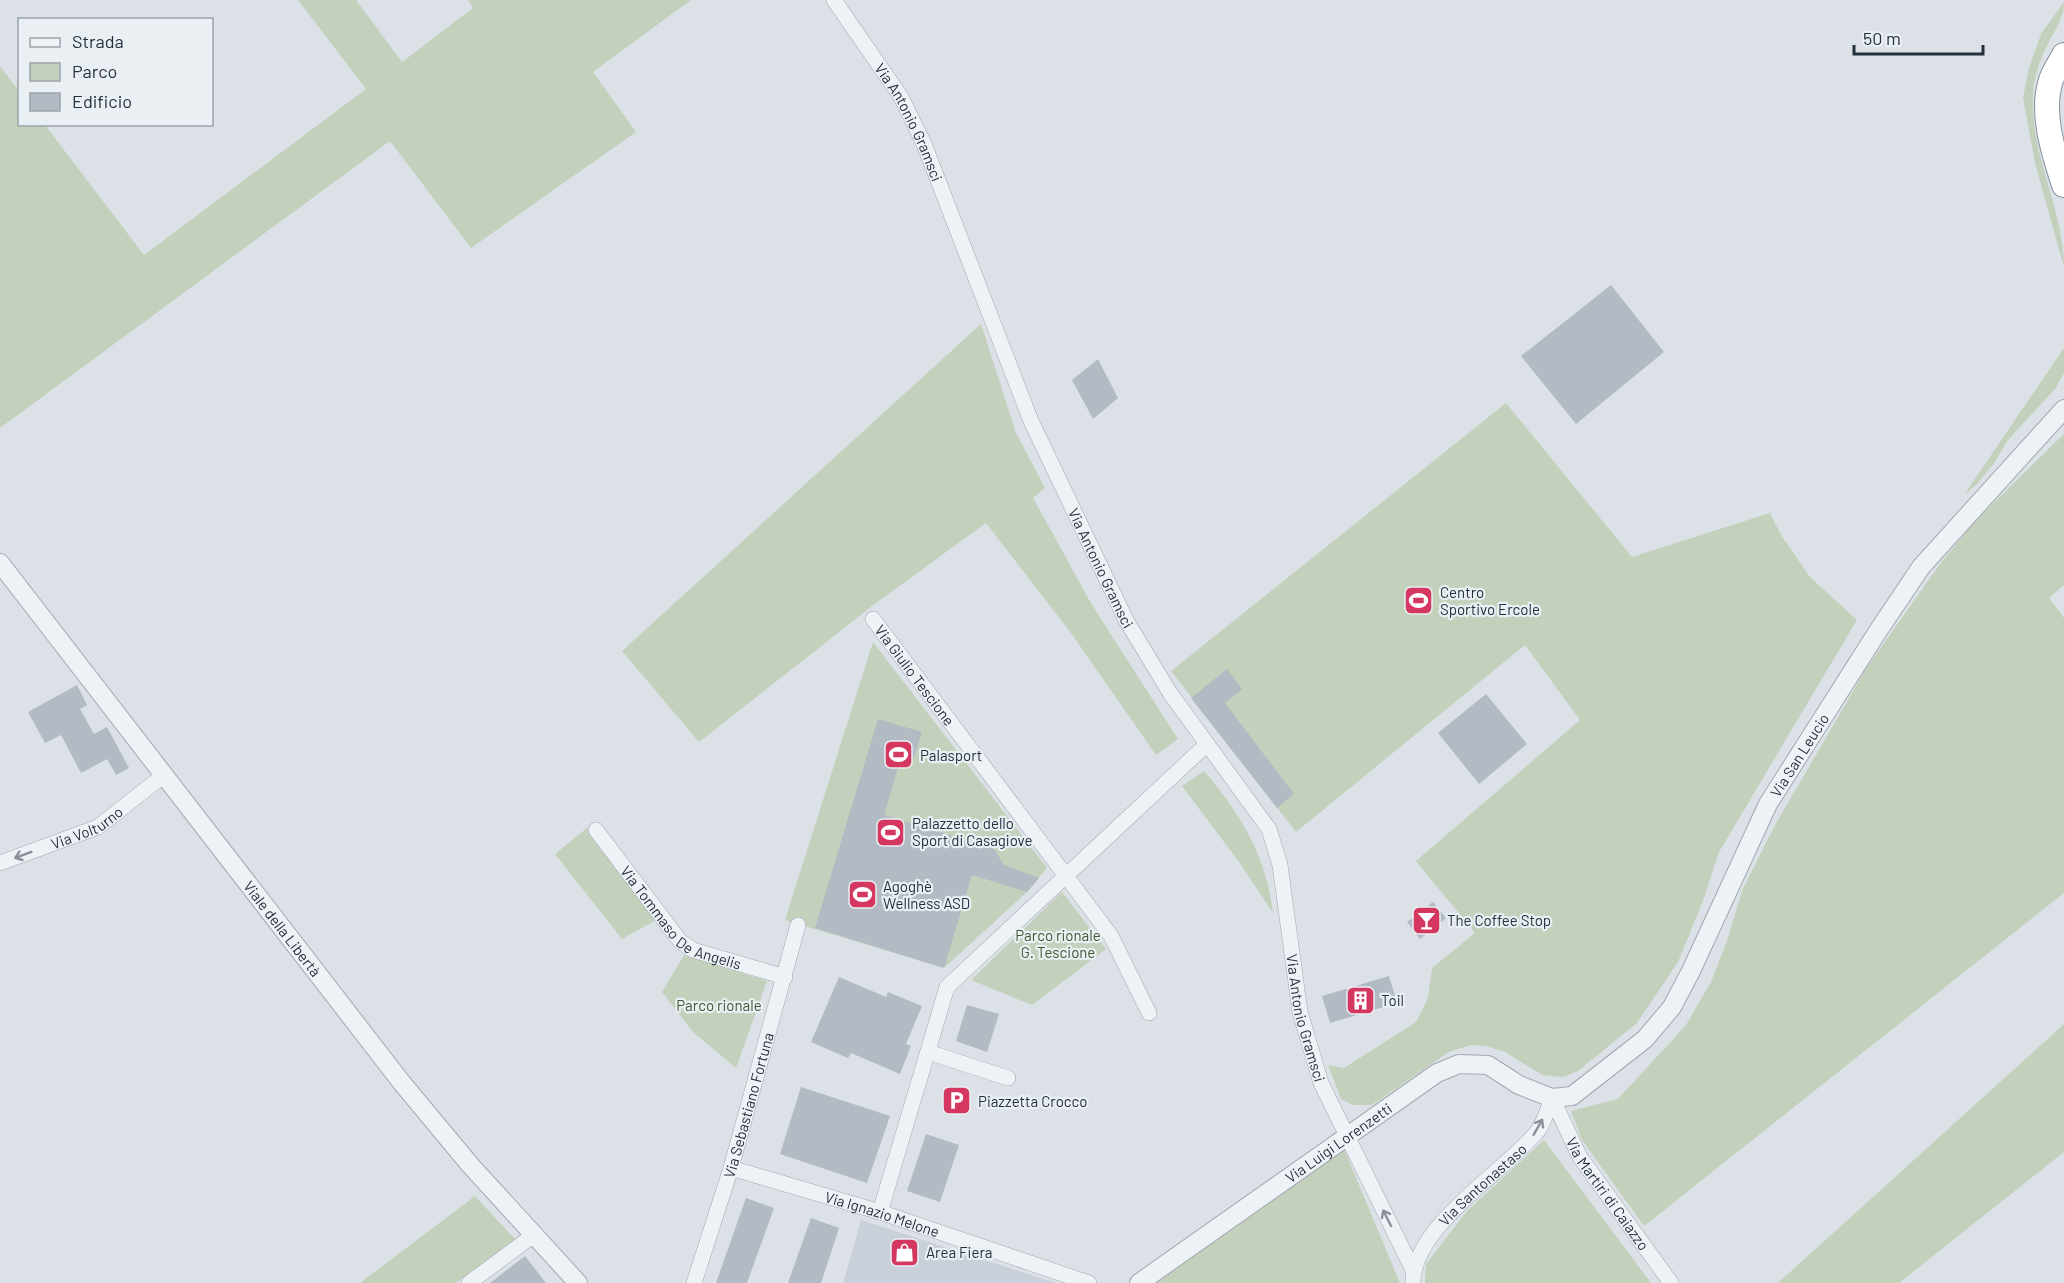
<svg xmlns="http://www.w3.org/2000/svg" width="2064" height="1283" viewBox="0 0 2064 1283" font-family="Barlow,sans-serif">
  <rect width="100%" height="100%" fill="#dbe1e6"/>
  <polygon fill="#c9d0d9" points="861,1220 1056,1283 843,1283"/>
  <g fill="#c3d1bc">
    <polygon points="298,0 356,0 402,62 473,8 468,0 691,0 593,72 636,132 471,248 390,141 0,428 0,66 19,91 20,124 45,125 144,255 366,89"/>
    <path d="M 2064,2 C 2064,19 2055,29 2048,44 C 2040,59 2033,79 2033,96 C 2030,155 2064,209 2064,267 L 2035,163 L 2023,98 L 2029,68 L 2041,34 Z"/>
    <polygon points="981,324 1016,433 1045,488 1033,498 1092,605 1178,739 1156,755 1071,633 986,523 876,603 699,742 622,651"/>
    <polygon points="2064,348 2064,373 2056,388 2007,441 1995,462 1978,483 1964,495"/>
    <polygon points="1506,403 1632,557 1770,513 1781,535 1810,577 1857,620 1719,852 1703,901 1678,962 1637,1023 1578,1071 1563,1077 1542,1075 1505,1052 1486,1046 1471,1045 1449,1052 1372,1105 1353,1105 1341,1099 1328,1065 1344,1068 1416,1022 1428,998 1432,968 1475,933 1416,861 1580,720 1525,645 1296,832 1171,671"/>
    <polygon points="2064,434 2064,585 2049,598 2064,618 2064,893 1644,1226 1582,1140 1571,1111 1618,1099 1686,1025 1711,982 1727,941 1742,891 1774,827 1867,667 1940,564 1976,520"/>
    <polygon points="873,642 1047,868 1027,892 944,968 785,920"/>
    <path d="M 1204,771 C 1241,814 1266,856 1273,913 L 1239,862 L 1182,786 Z"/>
    <polygon points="587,828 656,920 622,939 555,854"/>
    <polygon points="1062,892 1106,949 1032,1005 971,980"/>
    <polygon points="684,955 767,981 736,1068 693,1032 662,992"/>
    <polygon points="2064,1024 2064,1152 1899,1283 1778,1283"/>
    <polygon points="1544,1140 1651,1283 1425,1283 1426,1264 1467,1211"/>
    <polygon points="1344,1149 1400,1283 1154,1283 1323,1165"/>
    <polygon points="475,1196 515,1239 456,1283 360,1283"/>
  </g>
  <g fill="#b2bac3">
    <polygon points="1611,285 1664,352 1576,424 1521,356"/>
    <polygon points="1098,359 1118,398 1093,419 1072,380"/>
    <polygon points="1227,669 1242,689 1225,703 1294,794 1277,808 1191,698"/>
    <polygon points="77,685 87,705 80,709 94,734 107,727 129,768 116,775 107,759 81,773 61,735 45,743 28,712"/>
    <polygon points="1486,694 1527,744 1479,784 1438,733"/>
    <polygon points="878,719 922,732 914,758 902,754 884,815 994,849 1004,865 1039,878 1027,892 972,875 944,968 815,928"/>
    <polygon points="1433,902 1446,918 1420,939 1407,922"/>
    <polygon points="1389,976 1397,1003 1330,1023 1322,996"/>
    <polygon points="839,977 886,997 888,992 922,1006 906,1044 911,1046 900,1074 851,1053 848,1058 811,1042"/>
    <polygon points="967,1005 999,1014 987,1052 956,1041"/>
    <polygon points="801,1087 890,1116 867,1183 780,1154"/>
    <polygon points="926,1134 959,1145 940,1202 907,1191"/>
    <polygon points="746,1198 774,1208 747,1283 716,1283"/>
    <polygon points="811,1218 839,1228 821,1283 788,1283"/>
    <polygon points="525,1256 546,1283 490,1283"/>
  </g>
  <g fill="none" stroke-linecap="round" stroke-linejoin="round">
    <defs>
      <g id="minor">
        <path id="s1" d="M 834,0 L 901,97 L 924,144 L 1031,421 L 1126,620 L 1170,693 L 1269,829 L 1280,865 L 1300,1012 L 1321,1083 L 1413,1270"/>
        <path id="s2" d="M 873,619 L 1111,936 L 1149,1013"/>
        <path id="s3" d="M 596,830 L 680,941 L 693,950 L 785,977"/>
        <path id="s4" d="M 0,863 L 98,827 L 164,775"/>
        <polyline points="928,1052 1008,1078"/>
        <path id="s5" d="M 1552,1098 L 1580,1157 L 1671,1283"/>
        <path id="s6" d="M 731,1168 L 880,1212 L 1089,1283"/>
        <polyline points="880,1212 947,987 1206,745"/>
        <polyline points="469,1283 535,1234"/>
        <path id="s7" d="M 694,1283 L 731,1168 L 798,925"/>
        <path id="s8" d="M 1413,1283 C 1413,1226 1503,1173 1537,1132 C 1544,1123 1548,1109 1552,1098"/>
      </g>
      <g id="tertiary">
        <path id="s9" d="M 0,563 L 402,1083 L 471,1166 L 578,1283"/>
        <path id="s10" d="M 1139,1283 L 1437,1073 L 1459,1064 L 1488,1065 L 1519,1085 L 1552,1098 L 1572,1096 L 1645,1039 L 1672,1007 L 1691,971 L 1768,804 L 1878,631 L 1921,567 L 2064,409"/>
      </g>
      <path id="trunk" d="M 2064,55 C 2060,63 2054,71 2051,80 C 2040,113 2054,154 2064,185"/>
    </defs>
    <use href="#minor" stroke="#a1a8b0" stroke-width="16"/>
    <use href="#tertiary" stroke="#a1a8b0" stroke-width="20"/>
    <use href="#trunk" stroke="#82909e" stroke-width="26"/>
    <use href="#minor" stroke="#eef1f5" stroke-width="15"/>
    <use href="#tertiary" stroke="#eef1f5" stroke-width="18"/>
    <use href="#trunk" stroke="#fff" stroke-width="24"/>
  </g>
  <defs><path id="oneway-shaft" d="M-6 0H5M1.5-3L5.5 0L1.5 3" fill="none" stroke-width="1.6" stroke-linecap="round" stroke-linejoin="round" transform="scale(1.5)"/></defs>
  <g stroke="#8a9099">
    <use href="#oneway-shaft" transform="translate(23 855) rotate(160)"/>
    <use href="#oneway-shaft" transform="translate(1538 1127) rotate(-60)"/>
    <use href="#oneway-shaft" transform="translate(1387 1218) rotate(-117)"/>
  </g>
  <defs>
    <symbol id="stadium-square" viewBox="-11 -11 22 22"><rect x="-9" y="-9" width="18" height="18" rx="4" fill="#d43860" stroke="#eaeff4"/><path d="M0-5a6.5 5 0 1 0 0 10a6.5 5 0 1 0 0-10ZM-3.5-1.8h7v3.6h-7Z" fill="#fff"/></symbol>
    <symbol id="bar-square" viewBox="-11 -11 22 22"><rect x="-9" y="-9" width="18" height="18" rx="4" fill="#d43860" stroke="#eaeff4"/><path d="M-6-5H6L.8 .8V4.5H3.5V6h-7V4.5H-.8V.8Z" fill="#fff"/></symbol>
    <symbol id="building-square" viewBox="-11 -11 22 22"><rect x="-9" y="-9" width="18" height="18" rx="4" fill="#d43860" stroke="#eaeff4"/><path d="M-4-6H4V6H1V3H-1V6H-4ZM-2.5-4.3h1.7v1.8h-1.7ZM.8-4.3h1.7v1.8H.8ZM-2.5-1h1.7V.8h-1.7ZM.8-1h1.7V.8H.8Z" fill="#fff"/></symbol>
    <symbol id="parking-square" viewBox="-11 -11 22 22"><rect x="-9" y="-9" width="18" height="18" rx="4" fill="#d43860" stroke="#eaeff4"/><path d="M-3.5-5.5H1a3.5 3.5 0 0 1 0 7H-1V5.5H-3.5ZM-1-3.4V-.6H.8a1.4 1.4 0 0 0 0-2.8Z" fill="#fff"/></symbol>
    <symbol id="shop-square" viewBox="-11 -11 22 22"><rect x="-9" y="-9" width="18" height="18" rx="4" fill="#d43860" stroke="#eaeff4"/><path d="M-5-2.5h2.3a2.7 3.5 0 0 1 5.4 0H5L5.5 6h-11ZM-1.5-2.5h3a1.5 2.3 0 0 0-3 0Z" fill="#fff"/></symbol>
  </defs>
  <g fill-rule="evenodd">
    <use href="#stadium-square" x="1402" y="584" width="33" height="33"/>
    <use href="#stadium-square" x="882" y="738" width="33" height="33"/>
    <use href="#stadium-square" x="874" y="816" width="33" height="33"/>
    <use href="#stadium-square" x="846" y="878" width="33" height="33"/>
    <use href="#bar-square" x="1410" y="904" width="33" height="33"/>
    <use href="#building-square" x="1344" y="984" width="33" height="33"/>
    <use href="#parking-square" x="940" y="1084" width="33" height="33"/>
    <use href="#shop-square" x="888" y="1236" width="33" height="33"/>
  </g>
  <g text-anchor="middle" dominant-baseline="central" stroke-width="4.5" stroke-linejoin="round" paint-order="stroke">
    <g font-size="15" fill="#25303d" stroke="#eaeff4">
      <text stroke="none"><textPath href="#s1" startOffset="144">Via Antonio Gramsci</textPath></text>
      <text stroke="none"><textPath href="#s1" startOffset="630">Via Antonio Gramsci</textPath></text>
      <text stroke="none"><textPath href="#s2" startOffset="70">Via Giulio Tescione</textPath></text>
      <text stroke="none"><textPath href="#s10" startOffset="927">Via San Leucio</textPath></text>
      <text stroke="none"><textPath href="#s4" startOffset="94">Via Volturno</textPath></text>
      <text stroke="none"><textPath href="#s3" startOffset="126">Via Tommaso De Angelis</textPath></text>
      <text stroke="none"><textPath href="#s9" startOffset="462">Viale della Libertà</textPath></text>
      <text stroke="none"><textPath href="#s1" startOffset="1134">Via Antonio Gramsci</textPath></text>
      <text stroke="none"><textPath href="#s7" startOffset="186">Via Sebastiano Fortuna</textPath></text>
      <text stroke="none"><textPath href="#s10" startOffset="244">Via Luigi Lorenzetti</textPath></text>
      <text stroke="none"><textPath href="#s8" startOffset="124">Via Santonastaso</textPath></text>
      <text stroke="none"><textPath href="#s5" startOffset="111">Via Martiri di Caiazzo</textPath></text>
      <text stroke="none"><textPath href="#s6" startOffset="158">Via Ignazio Melone</textPath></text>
    </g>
    <g font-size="15" fill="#25303d" stroke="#eaeff4" text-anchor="start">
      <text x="1440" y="592">Centro<tspan x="1440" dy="17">Sportivo Ercole</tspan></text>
      <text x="920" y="755">Palasport</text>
      <text x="912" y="823">Palazzetto dello<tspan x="912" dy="17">Sport di Casagiove</tspan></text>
      <text x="883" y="886">Agoghè<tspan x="883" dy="17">Wellness ASD</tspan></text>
      <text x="1447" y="920">The Coffee Stop</text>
      <text x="1381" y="1000">Toil</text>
      <text x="978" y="1101">Piazzetta Crocco</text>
      <text x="926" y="1252">Area Fiera</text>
    </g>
    <g font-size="15" fill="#3d5931" stroke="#eaeff4">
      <text x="1058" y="935">Parco rionale<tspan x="1058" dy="17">G. Tescione</tspan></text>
      <text x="719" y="1005">Parco rionale</text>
    </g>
  </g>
  <rect x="18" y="18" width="195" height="108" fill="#eaeff4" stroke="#9ba3ab" stroke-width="1.5"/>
  <rect x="30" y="38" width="30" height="9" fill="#eef1f5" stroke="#9ba3ab" stroke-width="1.5"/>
  <text x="72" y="48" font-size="18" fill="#25303d">Strada</text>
  <rect x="30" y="63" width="30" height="18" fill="#c3d1bc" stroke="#9ba3ab" stroke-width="1.5"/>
  <text x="72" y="78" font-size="18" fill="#25303d">Parco</text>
  <rect x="30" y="93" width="30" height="18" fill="#b2bac3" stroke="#9ba3ab" stroke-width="1.5"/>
  <text x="72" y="108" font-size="18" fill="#25303d">Edificio</text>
  <path d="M1854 45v9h129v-9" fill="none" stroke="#25303d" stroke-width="3"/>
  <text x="1863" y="45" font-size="18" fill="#25303d" stroke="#eaeff4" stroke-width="4.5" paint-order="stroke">50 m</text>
</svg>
